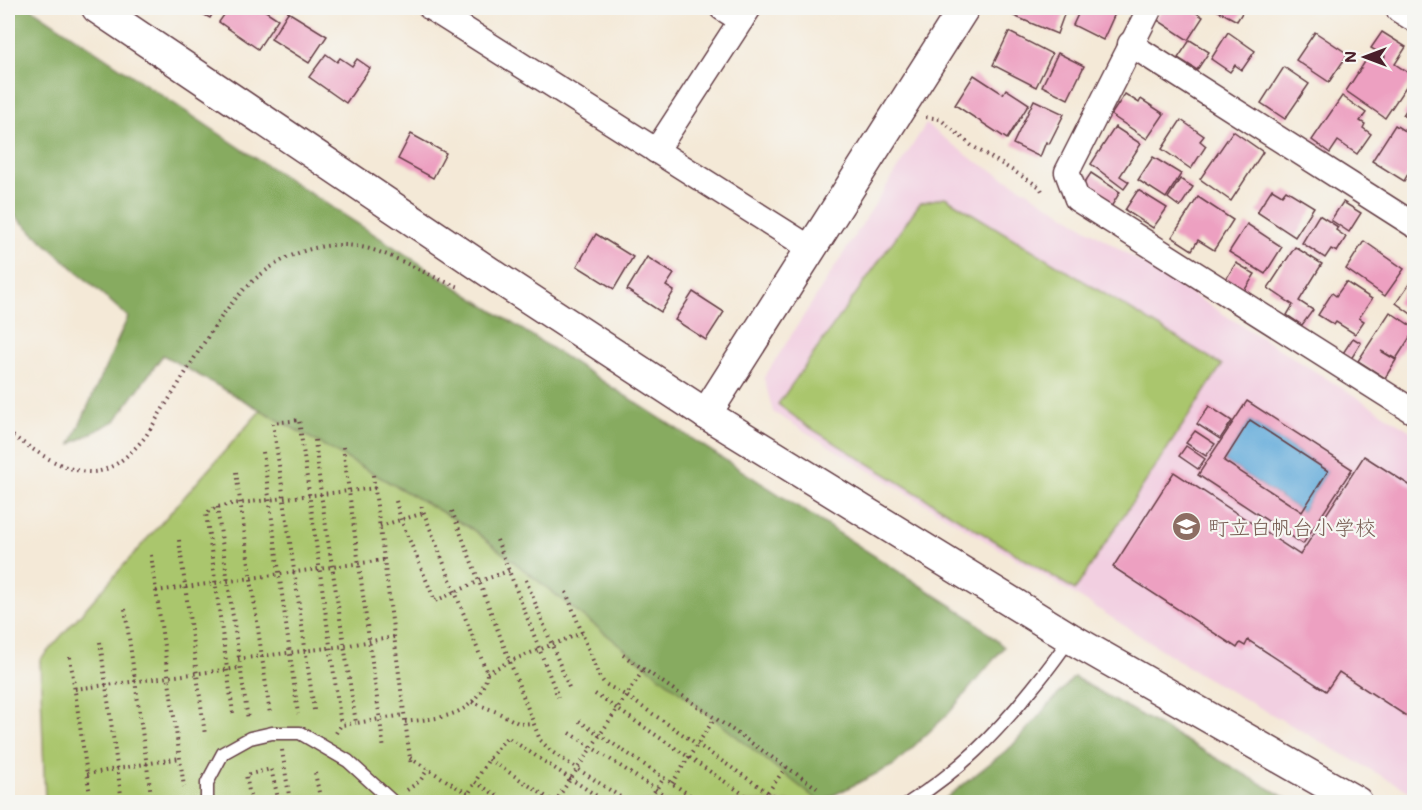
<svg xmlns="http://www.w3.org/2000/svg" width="1422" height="810" viewBox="0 0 1422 810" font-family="Mali,'Klee One',sans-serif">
  <rect width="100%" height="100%" fill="#f6f6f2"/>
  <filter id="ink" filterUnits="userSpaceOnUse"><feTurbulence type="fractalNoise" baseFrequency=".0167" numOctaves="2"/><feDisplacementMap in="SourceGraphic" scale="12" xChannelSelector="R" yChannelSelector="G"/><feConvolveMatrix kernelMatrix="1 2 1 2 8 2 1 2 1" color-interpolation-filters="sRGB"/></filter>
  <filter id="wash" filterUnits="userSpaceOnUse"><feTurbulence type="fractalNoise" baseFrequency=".008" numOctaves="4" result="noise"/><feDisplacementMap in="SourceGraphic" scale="24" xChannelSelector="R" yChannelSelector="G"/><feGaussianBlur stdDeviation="1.35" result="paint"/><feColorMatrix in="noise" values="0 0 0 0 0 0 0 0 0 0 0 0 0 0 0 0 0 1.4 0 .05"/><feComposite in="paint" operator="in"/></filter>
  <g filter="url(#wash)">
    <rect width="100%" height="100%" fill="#f4e9d7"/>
    <polygon fill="#f2cfe1" points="926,124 972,159 1022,188 1414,433 1414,794 1198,673 1095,607 773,412 764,378"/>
    <g fill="#aac66d" stroke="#7a724c" stroke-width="1.5">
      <polygon points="945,197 1222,365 1075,590 807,426 778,404 920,203"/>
      <polygon points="261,410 472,529 821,802 47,802 45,801 40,660"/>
    </g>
    <g fill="#87ab60" stroke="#686546" stroke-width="1.5">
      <polygon points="8,8 31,8 257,159 971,618 1004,647 949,713 894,765 820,802 472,529 163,355 115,421 71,444 128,317 8,210"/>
      <polygon points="1074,677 1293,802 941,802 1012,746"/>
    </g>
    <polygon fill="#63abda" stroke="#566582" stroke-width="1.5" points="1250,420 1328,471 1302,512 1224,461"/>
    <g id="blocks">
      <g fill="#eda0c1" fill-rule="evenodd">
        <polygon points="202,8 216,8 210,18 199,12"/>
        <polygon points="229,8 261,8 278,19 258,49 219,22"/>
        <polygon points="1018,8 1055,8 1065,12 1057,34 1014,16"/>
        <polygon points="1081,8 1113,8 1117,9 1103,40 1073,25"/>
        <polygon points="1164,8 1189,8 1203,17 1188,40 1156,19"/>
        <polygon points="1213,8 1245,8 1237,21"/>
        <polygon points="288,12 327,36 309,63 271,39"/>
        <polygon points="1009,32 1052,54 1036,87 993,65"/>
        <polygon points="1228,32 1255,51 1242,70 1235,65 1230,72 1211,59"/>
        <polygon points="1315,32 1348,54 1329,82 1296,60"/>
        <polygon points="1382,32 1406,47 1395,64 1413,76 1385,118 1346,91 1370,54 1382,62 1385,56 1371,48"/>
        <polygon points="1190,40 1209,52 1197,70 1178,58"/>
        <polygon points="1058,53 1084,66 1068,99 1042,86"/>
        <polygon points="326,54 337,62 340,58 352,66 357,59 370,68 346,103 309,77"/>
        <polygon points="1284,67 1309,84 1285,119 1261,103"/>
        <polygon points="974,75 1003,94 1006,89 1029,104 1007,139 955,105"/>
        <polygon points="1125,94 1139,103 1141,99 1164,114 1147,139 1111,115"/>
        <polygon points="1342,96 1366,113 1360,121 1365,124 1363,128 1371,134 1357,154 1338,141 1330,153 1312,140"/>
        <polygon points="1414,98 1414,131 1410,128 1414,122 1403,115"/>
        <polygon points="1034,100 1064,114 1049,144 1046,142 1040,157 1013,144"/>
        <polygon points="1181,120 1204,136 1200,141 1206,146 1191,169 1162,149"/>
        <polygon points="1395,125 1414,137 1414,163 1404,181 1372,161"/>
        <polygon points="1115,127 1141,144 1120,176 1129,182 1124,189 1091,164"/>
        <polygon points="1233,131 1263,152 1231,201 1200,179"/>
        <polygon points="411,134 446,153 433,178 398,159"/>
        <polygon points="1153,157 1181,174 1166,198 1138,180"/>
        <polygon points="1091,173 1120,192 1111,207 1081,188"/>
        <polygon points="1180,179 1193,187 1180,207 1168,198"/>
        <polygon points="1272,189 1282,195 1286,190 1314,207 1295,237 1257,212"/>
        <polygon points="1138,190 1167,208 1153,228 1125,210"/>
        <polygon points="1198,197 1233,220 1214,250 1198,240 1192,250 1172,237"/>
        <polygon points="1343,202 1361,213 1349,232 1331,220"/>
        <polygon points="1319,215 1338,227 1336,230 1346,237 1337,252 1331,249 1325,258 1302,243"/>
        <polygon points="1247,224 1282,247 1265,274 1229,252"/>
        <polygon points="596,234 633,257 614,289 577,266"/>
        <polygon points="1364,241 1404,269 1385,296 1346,269"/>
        <polygon points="1295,247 1322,264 1299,301 1313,310 1302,325 1287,315 1293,305 1268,288"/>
        <polygon points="647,257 674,274 666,286 674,291 661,312 627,290"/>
        <polygon points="1236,263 1255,274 1244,291 1226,279"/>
        <polygon points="1414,277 1414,316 1396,303"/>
        <polygon points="1346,282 1372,299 1359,318 1364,321 1355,334 1336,322 1334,325 1318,315 1332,293 1336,296"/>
        <polygon points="693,292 724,312 706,340 675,320"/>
        <polygon points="1390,312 1414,328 1414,331 1396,359 1381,351 1396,360 1385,378 1358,361"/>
        <polygon points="1353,338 1361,343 1351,359 1343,353"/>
        <path d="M 1247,401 L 1352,469 L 1303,544 L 1198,475 ZM 1250,420 L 1328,471 L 1302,512 L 1224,461 Z"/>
        <polygon points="1209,406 1232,421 1220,439 1197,424"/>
        <polygon points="1195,431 1215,444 1206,456 1186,443"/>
        <polygon points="1186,446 1205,459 1198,469 1179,456"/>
        <polygon points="1364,456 1414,488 1414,721 1339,672 1326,691 1248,640 1245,646 1240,643 1237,648 1113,567 1174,472 1300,555"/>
      </g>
    </g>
  </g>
  <g filter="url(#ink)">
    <use href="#blocks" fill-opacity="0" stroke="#643d45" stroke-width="1.5"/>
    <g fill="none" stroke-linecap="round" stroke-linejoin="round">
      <defs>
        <g id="service">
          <polyline points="207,802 207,783 223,753 250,738 272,733 300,733 348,761 393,802"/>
          <path d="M 910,802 C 960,770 994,736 1031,690 C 1044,674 1058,657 1069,639"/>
        </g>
        <g id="minor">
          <polyline points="431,8 810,248"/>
          <polyline points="722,8 741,20"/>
          <polyline points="1150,8 1067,172 1077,199 1414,412"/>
          <polyline points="1130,44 1414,225"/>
          <polyline points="656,151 749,8"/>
        </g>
        <g id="tertiary">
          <polyline points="97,8 504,282 706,414 1070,638 1357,802"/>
          <polyline points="1401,8 1414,16"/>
          <polyline points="706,414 964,8"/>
        </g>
      </defs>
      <use href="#service" stroke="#643d45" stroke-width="15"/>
      <use href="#minor" stroke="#643d45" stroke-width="27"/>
      <use href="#tertiary" stroke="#643d45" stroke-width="33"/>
      <g stroke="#643d45" stroke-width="4" stroke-dasharray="1.5 4.5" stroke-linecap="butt">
        <polyline points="926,117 940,119 972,146 1040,187 1043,193"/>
        <path d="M 8,433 C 32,448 59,470 89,472 C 109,473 126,458 139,444 C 148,435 155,421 162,410 C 185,376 206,335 232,303 C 258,271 294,247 336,245 C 383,243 418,274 460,287"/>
        <polyline points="315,440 321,494 356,723 404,715"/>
        <polyline points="343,447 384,750"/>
        <polyline points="263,452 298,714"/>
        <polyline points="236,472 270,714"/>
        <polyline points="373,475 411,766"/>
        <polyline points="396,501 401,520 435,601 480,581 509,571"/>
        <polyline points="217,507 248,720"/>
        <polyline points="452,511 540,740 552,752 628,802"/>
        <polyline points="380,526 424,513"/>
        <polyline points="179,540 205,735"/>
        <polyline points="497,540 558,697"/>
        <polyline points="151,555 184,787"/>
        <polyline points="526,580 570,690"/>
        <polyline points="156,591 384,560"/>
        <polyline points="566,592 599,676 605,684 625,695 782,802"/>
        <polyline points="125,609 152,802"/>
        <polyline points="100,642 122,802"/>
        <polyline points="623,655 817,788"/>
        <polyline points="70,657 91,802"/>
        <polyline points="238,659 344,646 394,637"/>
        <polyline points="487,673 510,661 582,633"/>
        <polyline points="75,689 239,668"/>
        <polyline points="595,694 755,802"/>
        <polyline points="472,702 497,712 520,724 532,723"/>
        <polyline points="314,710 273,423 299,420 341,725"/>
        <polyline points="233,713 206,513 217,507 232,504 376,488"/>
        <polyline points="579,721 700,802"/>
        <path d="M 405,722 C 434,718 465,719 481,690 C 484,684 487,680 487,673 L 420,503"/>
        <polyline points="336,733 341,725 356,723"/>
        <polyline points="570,733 675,802"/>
        <polyline points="282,750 290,802"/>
        <polyline points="410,758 481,802"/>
        <polyline points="489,759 554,802"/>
        <polyline points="315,773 321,802"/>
        <polyline points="87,774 180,758"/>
        <polyline points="672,783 715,718"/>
        <polyline points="407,790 420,781 428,769"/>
        <polyline points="236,799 237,802"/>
        <polyline points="251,802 246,775 271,769 279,802"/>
        <polyline points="464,802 475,782"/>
        <polyline points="507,802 475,782 489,759 507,737 606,802"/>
        <polyline points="555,802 644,669"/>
        <polyline points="647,802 664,778"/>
        <polyline points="761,802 786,767"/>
      </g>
      <use href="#service" stroke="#fff" stroke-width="12"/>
      <use href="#minor" stroke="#fff" stroke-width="24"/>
      <use href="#tertiary" stroke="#fff" stroke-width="30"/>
    </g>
  </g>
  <defs>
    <symbol id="school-disc" viewBox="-11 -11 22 22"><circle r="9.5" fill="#8d6e63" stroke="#f6f6f2"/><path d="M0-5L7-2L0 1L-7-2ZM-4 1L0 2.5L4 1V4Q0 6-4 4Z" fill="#fff"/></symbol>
  </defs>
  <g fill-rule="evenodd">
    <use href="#school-disc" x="1170" y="510" width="33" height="33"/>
  </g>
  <g text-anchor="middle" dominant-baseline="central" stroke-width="4.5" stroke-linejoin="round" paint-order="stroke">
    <g font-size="21" fill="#785e54" stroke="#f6f6f2" text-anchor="start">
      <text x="1208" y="526">町立白帆台小学校</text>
    </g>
  </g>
  <rect width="1422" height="810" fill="none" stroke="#f6f6f2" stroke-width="30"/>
  <g transform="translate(1365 57) rotate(270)" stroke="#f6f6f2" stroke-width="4.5" paint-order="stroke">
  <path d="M0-4.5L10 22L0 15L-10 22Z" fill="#4a1f2b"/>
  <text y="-9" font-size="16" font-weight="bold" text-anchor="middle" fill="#4a1f2b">N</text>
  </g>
</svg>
